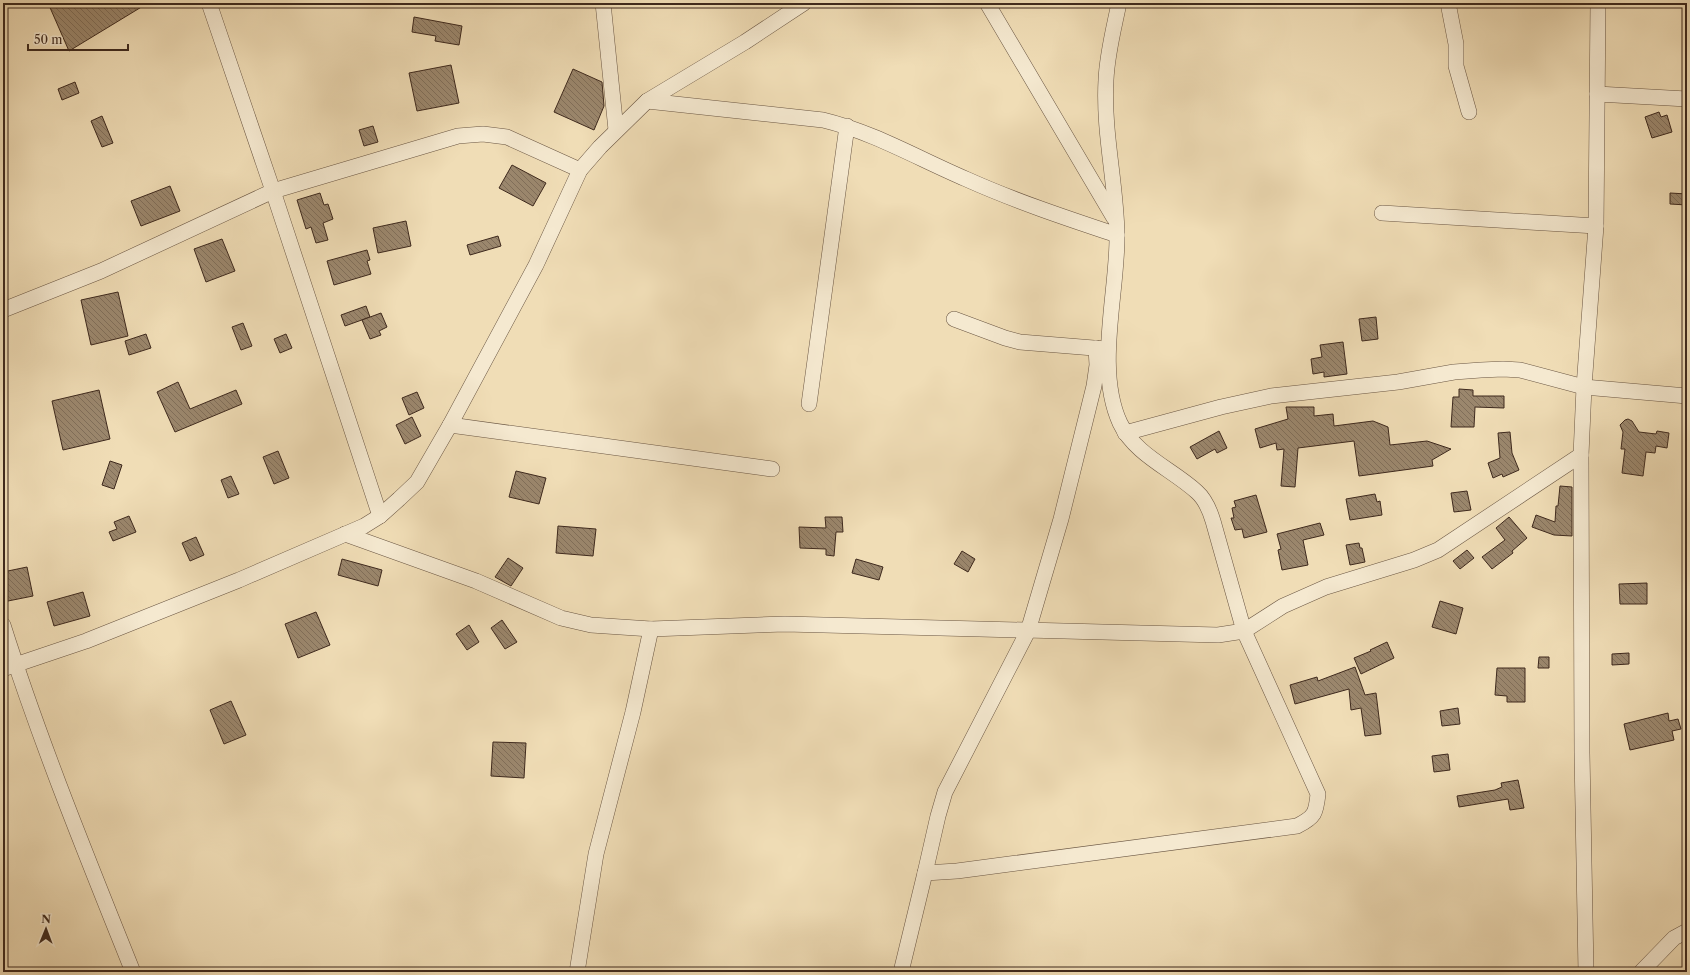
<svg xmlns="http://www.w3.org/2000/svg" width="1690" height="975" viewBox="0 0 1690 975" font-family="'Libre Caslon Text',serif">
  <defs>
    <pattern id="building-back-hatch" width="6" height="6" patternUnits="userSpaceOnUse"><rect width="6" height="6" fill="#9b876d"/><path d="M-1 5l2 2M0 0l6 6M5-1l2 2" fill="none" stroke="#806e59"/></pattern>
  </defs>
  <rect width="100%" height="100%" fill="#f0ddb6"/>
  <filter id="stains"><feTurbulence type="fractalNoise" baseFrequency=".005" numOctaves="4"/><feColorMatrix values="0 0 0 0 .2 0 0 0 0 .09 0 0 0 0 .02 0 0 0 .5 -.17"/></filter>
  <radialGradient id="worn" r=".72"><stop offset=".6" stop-color="#630" stop-opacity="0"/><stop offset="1" stop-color="#630" stop-opacity=".3"/></radialGradient>
  <g fill="url(#building-back-hatch)" stroke="#3e291d">
    <polygon points="48,3 148,3 69,51"/>
    <polygon points="414,17 462,26 459,45 435,41 436,36 412,32"/>
    <polygon points="451,65 459,103 417,111 409,73"/>
    <polygon points="573,69 602,82 604,106 594,130 554,112"/>
    <polygon points="75,82 79,93 62,100 58,89"/>
    <polygon points="1659,112 1661,117 1667,115 1672,132 1652,138 1645,117"/>
    <polygon points="102,116 113,143 102,147 91,121"/>
    <polygon points="373,126 378,142 364,146 359,130"/>
    <polygon points="512,165 546,183 533,206 499,188"/>
    <polygon points="170,186 180,211 141,226 131,201"/>
    <polygon points="320,193 324,205 328,204 333,219 323,223 328,240 316,243 311,227 306,229 297,200"/>
    <polygon points="1670,193 1687,194 1687,205 1670,204"/>
    <polygon points="406,221 411,246 378,253 373,228"/>
    <polygon points="498,236 501,246 470,255 467,245"/>
    <polygon points="222,239 235,271 206,282 194,249"/>
    <polygon points="367,250 370,260 367,261 371,274 334,285 327,261"/>
    <polygon points="118,292 128,336 91,345 81,300"/>
    <polygon points="366,306 370,317 345,326 341,315"/>
    <polygon points="381,313 387,327 379,331 381,335 370,339 362,320"/>
    <polygon points="1376,317 1378,339 1362,341 1359,319"/>
    <polygon points="243,323 252,346 241,350 232,327"/>
    <polygon points="146,334 151,348 129,355 125,341"/>
    <polygon points="286,334 292,348 280,353 274,339"/>
    <polygon points="1343,342 1347,374 1324,377 1324,372 1313,374 1311,359 1322,357 1320,345"/>
    <polygon points="178,382 190,409 236,390 242,404 175,432 157,392"/>
    <polygon points="1459,389 1473,390 1473,396 1504,396 1504,408 1475,407 1474,427 1451,427 1453,397 1459,397"/>
    <polygon points="99,390 110,439 63,450 52,401"/>
    <polygon points="417,392 424,408 409,415 402,398"/>
    <polygon points="1286,407 1314,407 1314,416 1333,414 1334,426 1373,421 1388,427 1390,445 1427,441 1451,449 1432,460 1433,466 1359,476 1354,441 1298,448 1295,487 1281,486 1284,449 1277,450 1276,443 1260,448 1255,429 1288,419"/>
    <polygon points="412,417 421,436 405,444 396,425"/>
    <polygon points="1628,419 1632,421 1639,432 1656,434 1657,431 1669,433 1667,448 1656,446 1655,453 1646,452 1643,476 1622,473 1625,449 1621,449 1623,432 1620,425 1625,420"/>
    <polygon points="1219,431 1227,448 1217,453 1215,449 1197,459 1190,447"/>
    <polygon points="1510,432 1512,453 1519,470 1503,477 1502,474 1493,478 1488,463 1500,458 1498,433"/>
    <polygon points="278,451 289,478 274,484 263,457"/>
    <polygon points="110,461 122,465 114,489 102,485"/>
    <polygon points="516,471 546,478 539,504 509,497"/>
    <polygon points="231,476 239,494 228,498 221,480"/>
    <polygon points="1560,486 1572,487 1572,536 1554,535 1532,527 1536,515 1555,522 1556,506 1558,506"/>
    <polygon points="1467,491 1471,510 1454,512 1451,493"/>
    <polygon points="1375,494 1377,502 1380,501 1382,515 1350,520 1346,499"/>
    <polygon points="1256,495 1267,532 1244,538 1242,529 1235,530 1231,518 1234,518 1232,508 1236,507 1234,501"/>
    <polygon points="129,516 136,532 113,541 109,532 117,529 114,522"/>
    <polygon points="825,517 842,517 843,532 836,532 834,556 826,555 826,549 800,548 799,527 826,528"/>
    <polygon points="1509,517 1527,538 1512,551 1513,553 1492,569 1482,557 1505,540 1496,528"/>
    <polygon points="1320,523 1324,535 1303,540 1308,565 1282,570 1278,550 1281,549 1277,534"/>
    <polygon points="558,526 596,529 593,556 556,553"/>
    <polygon points="196,537 204,555 190,561 182,543"/>
    <polygon points="1359,543 1360,548 1362,548 1365,562 1350,565 1346,545"/>
    <polygon points="1467,550 1474,558 1460,569 1453,561"/>
    <polygon points="962,551 975,559 968,572 954,564"/>
    <polygon points="508,558 523,568 511,586 495,577"/>
    <polygon points="342,559 382,570 378,586 338,575"/>
    <polygon points="856,559 883,567 879,580 852,573"/>
    <polygon points="27,567 33,596 3,602 3,572"/>
    <polygon points="1647,583 1647,604 1620,604 1619,584"/>
    <polygon points="83,592 90,616 54,626 47,602"/>
    <polygon points="1440,601 1463,608 1456,634 1432,627"/>
    <polygon points="316,612 330,645 298,658 285,624"/>
    <polygon points="502,620 517,642 505,649 491,628"/>
    <polygon points="469,625 479,642 467,650 456,634"/>
    <polygon points="1387,642 1394,658 1361,674 1354,658 1371,651 1370,650"/>
    <polygon points="1629,653 1629,664 1612,665 1612,654"/>
    <polygon points="1539,657 1549,657 1549,668 1538,668"/>
    <polygon points="1355,667 1365,695 1376,693 1381,734 1365,736 1361,708 1351,710 1349,689 1295,704 1290,685 1317,677 1318,681"/>
    <polygon points="1497,668 1525,668 1525,702 1507,702 1507,696 1495,695"/>
    <polygon points="231,701 246,735 224,744 210,710"/>
    <polygon points="1458,708 1460,724 1442,726 1440,711"/>
    <polygon points="1668,713 1669,721 1678,719 1681,729 1672,731 1674,740 1630,750 1624,724"/>
    <polygon points="493,742 526,743 524,778 491,776"/>
    <polygon points="1448,754 1450,770 1434,772 1432,756"/>
    <polygon points="1518,780 1524,808 1510,810 1508,799 1459,807 1457,796 1495,790 1502,787 1501,783"/>
  </g>
  <g fill="none" stroke-linecap="round" stroke-linejoin="round">
    <defs>
      <g id="street">
        <polyline points="209,3 273,191 380,516"/>
        <polyline points="603,3 616,130"/>
        <polyline points="987,3 1114,218"/>
        <polyline points="1448,3 1456,44 1456,66 1469,112"/>
        <polyline points="1597,94 1687,99"/>
        <path d="M 647,101 L 823,120 C 873,132 919,159 966,179 C 1015,201 1066,218 1117,235"/>
        <polyline points="1382,213 1596,226"/>
        <polyline points="3,310 101,271 273,191 458,136 483,134 507,137 580,170"/>
        <polyline points="954,319 1005,338 1020,342 1106,349"/>
        <polyline points="809,404 847,126"/>
        <polyline points="450,425 772,469"/>
        <polyline points="1125,433 1221,407 1271,396 1398,382 1454,372 1481,370 1503,369 1520,370 1584,387 1687,396"/>
        <polyline points="345,534 476,581 561,618 591,625 651,629 785,624 1218,635 1244,631 1283,606 1326,587 1414,560 1438,550 1581,455"/>
        <path d="M 3,625 C 40,742 87,857 133,972"/>
        <polyline points="3,669 86,641 239,580 364,526 380,516 399,499 417,482 450,425 536,265 580,170 600,147 647,101 745,42 804,3"/>
        <polyline points="925,873 938,816 945,792 1028,631 1061,519 1094,386 1097,365 1096,348"/>
        <polyline points="577,972 596,854 633,712 651,629"/>
        <path d="M 901,972 L 925,873 L 957,871 L 1297,826 C 1315,817 1316,813 1318,794 L 1244,631 L 1213,521 C 1210,511 1206,500 1197,492 C 1172,469 1135,455 1120,423 C 1095,369 1118,291 1117,234 C 1116,182 1103,132 1106,80 C 1107,54 1114,28 1119,3"/>
        <polyline points="1586,972 1582,753 1581,455 1584,387 1596,226 1598,3"/>
        <polyline points="1641,972 1674,938 1687,931"/>
      </g>
    </defs>
    <use href="#street" stroke="#6a5643" stroke-width="16"/>
    <use href="#street" stroke="#f5e9d0" stroke-width="15"/>
  </g>
  <rect width="1690" height="975" fill="none" stroke="#f0ddb6" stroke-width="16"/>
  <rect x="4" y="4" width="1682" height="967" fill="none" stroke="#3e291d" stroke-width="2"/>
  <rect x="8" y="8" width="1674" height="959" fill="none" stroke="#3e291d"/>
  <g transform="translate(46 929) rotate(1)" stroke="#f5e9d0" stroke-width="3" paint-order="stroke">
  <path d="M0-3L7 15L0 10L-7 15Z" fill="#3e291d"/>
  <text y="-6" font-size="11" font-weight="bold" text-anchor="middle" fill="#3e291d">N</text>
  </g>
  <path d="M28 44v6h100v-6" fill="none" stroke="#3e291d" stroke-width="2"/>
  <text x="34" y="44" font-size="12" fill="#3e291d" stroke="#f5e9d0" stroke-width="3" paint-order="stroke">50 m</text>
  <rect width="100%" height="100%" filter="url(#stains)"/>
  <rect width="100%" height="100%" fill="url(#worn)"/>
</svg>
